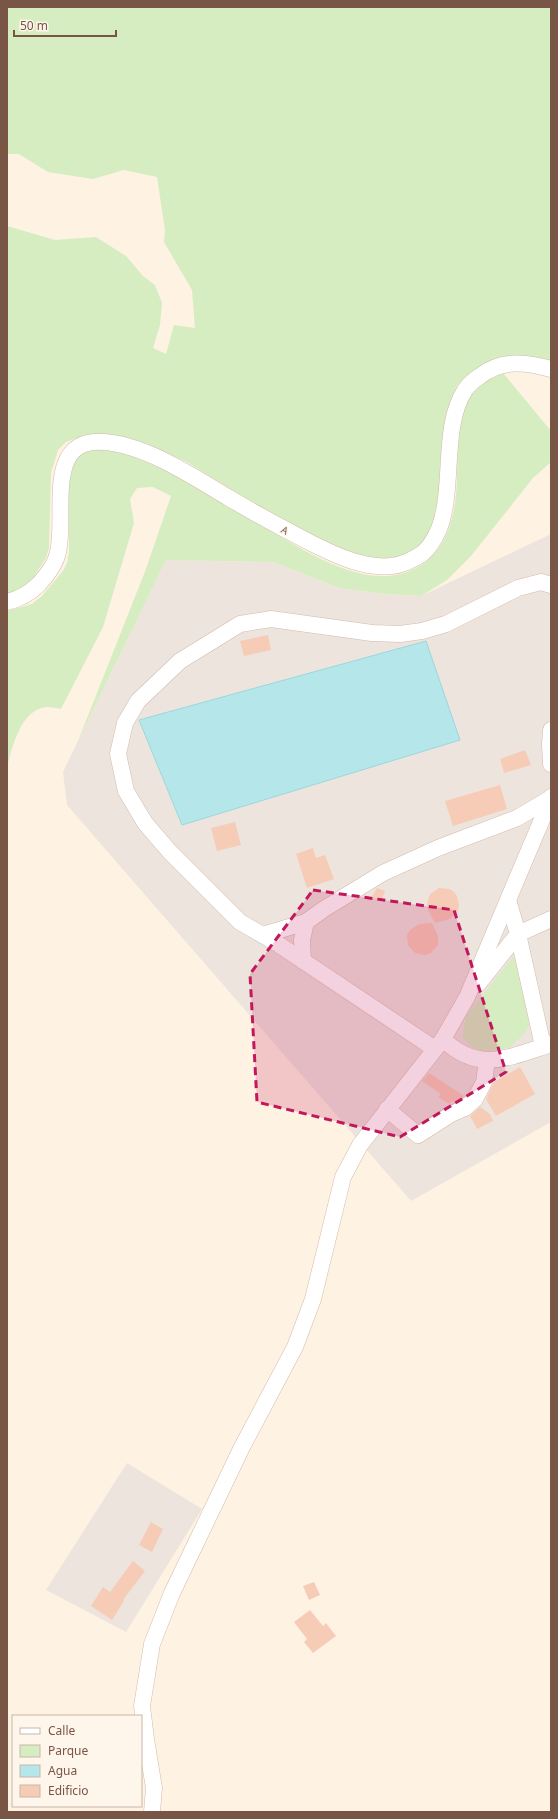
<svg xmlns="http://www.w3.org/2000/svg" width="558" height="1819" viewBox="0 0 558 1819" font-family="'Noto Sans',sans-serif">
  <rect width="100%" height="100%" fill="#fef2e3"/>
  <g fill="#ede4de">
    <polygon points="551,534 551,1122 411,1201 67,805 63,772 166,560 273,562 340,588 385,594 421,596"/>
    <polygon points="127,1463 202,1509 126,1632 46,1590"/>
  </g>
  <g fill="#d5edc0">
    <polygon points="7,7 551,7 551,363 505,357 486,363 478,367 457,385 446,413 439,491 435,516 429,532 423,543 415,551 405,555 381,559 357,554 335,547 277,518 187,462 167,453 124,438 104,435 79,437 66,442 58,450 51,473 49,548 46,558 28,586 7,594 7,226 55,240 96,237 126,256 143,276 155,285 162,303 160,325 153,348 166,354 174,325 195,328 192,290 164,242 165,230 157,177 124,170 93,179 48,172 19,154 7,154"/>
    <path d="M 503,373 L 551,431 L 551,462 L 533,478 L 471,556 L 447,580 L 421,596 L 385,594 L 340,588 L 273,562 L 166,560 L 78,741 L 146,569 L 171,496 L 153,487 L 137,488 L 130,499 L 134,523 L 103,627 L 61,709 C 57,708 52,707 48,707 C 21,708 12,747 7,768 L 7,611 L 32,604 L 42,596 L 63,571 L 67,563 L 69,552 L 69,476 L 72,465 L 82,451 C 89,450 97,448 103,448 C 116,449 129,455 141,460 C 187,478 228,506 271,531 C 312,555 374,596 421,565 C 445,550 453,522 456,495 C 459,466 454,422 469,397 C 476,385 491,378 503,373 Z"/>
    <polygon points="513,957 531,1006 529,1026 524,1034 510,1047 499,1050 481,1051 470,1046 462,1036 466,1016"/>
  </g>
  <polygon fill="#b5e6ea" stroke="#9ad7dd" points="426,641 460,740 182,825 139,720"/>
  <g fill="#f6ccb7">
    <polygon points="268,635 271,650 244,656 240,641"/>
    <polygon points="525,750 531,765 504,773 500,759"/>
    <polygon points="500,785 507,809 453,826 445,801"/>
    <polygon points="235,822 241,845 217,851 211,828"/>
    <polygon points="313,848 316,858 325,855 334,879 307,888 296,854"/>
    <polygon points="377,888 385,891 381,901 371,898"/>
    <polygon points="439,888 450,889 454,892 457,896 459,906 458,911 450,919 435,923 428,910 427,904 430,894"/>
    <polygon points="432,923 438,936 438,945 431,953 425,955 415,953 408,945 407,935 410,930 419,924"/>
    <polygon points="520,1067 535,1094 496,1116 486,1099 494,1082"/>
    <polygon points="429,1073 464,1096 454,1102 451,1101 449,1104 438,1097 441,1094 422,1081"/>
    <polygon points="480,1107 490,1114 493,1121 477,1129 470,1116"/>
    <polygon points="151,1522 163,1529 152,1552 139,1545"/>
    <polygon points="133,1561 145,1571 123,1600 124,1601 112,1620 91,1606 103,1587 110,1592"/>
    <polygon points="314,1582 320,1595 309,1600 303,1586"/>
    <polygon points="310,1610 323,1626 326,1623 336,1636 313,1653 304,1642 307,1639 294,1622"/>
  </g>
  <g fill="none" stroke-linecap="round" stroke-linejoin="round">
    <defs>
      <g id="street">
        <path d="M 7,602 C 20,599 30,593 39,584 C 47,575 56,564 58,552 C 67,515 43,437 104,442 C 146,445 192,476 229,498 C 256,514 284,529 313,544 C 337,556 365,569 392,566 C 402,565 415,559 423,553 C 430,547 435,538 439,529 C 455,487 441,427 465,390 C 469,384 474,380 480,376 C 502,359 526,362 551,369"/>
        <polyline points="551,730 550,744 551,764"/>
        <polyline points="508,900 518,934 543,1046"/>
        <polyline points="263,935 306,922"/>
        <polyline points="303,961 302,940 306,922 324,909 383,873 438,848 517,818 551,798 551,797"/>
        <polyline points="478,984 518,934 551,919"/>
        <path d="M 443,1039 C 478,1074 510,1057 551,1044"/>
        <polyline points="435,1049 278,944 240,922 170,852 145,823 126,791 118,754 125,723 138,701 180,661 240,624 271,619 372,633 400,634 422,631 446,624 518,588 541,582 551,585"/>
        <polyline points="387,1109 418,1135 451,1114 465,1108 475,1099 484,1082 487,1060"/>
        <polyline points="152,1812 154,1788 146,1739 142,1706 152,1644 172,1593 242,1447 295,1347 313,1299 343,1177 360,1145 443,1039 467,997 551,798"/>
      </g>
    </defs>
    <use href="#street" stroke="#d3baaa" stroke-width="17"/>
    <use href="#street" stroke="#fff" stroke-width="16"/>
  </g>
  <path fill="#c2185b" fill-opacity="0.2" stroke="#c2185b" stroke-width="3" stroke-dasharray="8 5" stroke-linejoin="round" d="M 313,890 L 454,910 L 506,1072 L 400,1137 L 257,1102 L 250,974 Z"/>
  <g text-anchor="middle" dominant-baseline="central" stroke-width="3" stroke-linejoin="round" paint-order="stroke">
    <g font-size="10" fill="#795546" stroke="#fff6eb">
      <text transform="translate(285 530) rotate(27)">A</text>
    </g>
  </g>
  <rect width="558" height="1819" fill="none" stroke="#795546" stroke-width="16"/>
  <rect x="12" y="1715" width="130" height="92" fill="#fff6eb" stroke="#c9b6a9"/>
  <rect x="20" y="1728" width="20" height="6" fill="#ffffff" stroke="#c9b6a9"/>
  <text x="48" y="1735" font-size="12" fill="#795546">Calle</text>
  <rect x="20" y="1745" width="20" height="12" fill="#d5edc0" stroke="#c9b6a9"/>
  <text x="48" y="1755" font-size="12" fill="#795546">Parque</text>
  <rect x="20" y="1765" width="20" height="12" fill="#b5e6ea" stroke="#c9b6a9"/>
  <text x="48" y="1775" font-size="12" fill="#795546">Agua</text>
  <rect x="20" y="1785" width="20" height="12" fill="#f6ccb7" stroke="#c9b6a9"/>
  <text x="48" y="1795" font-size="12" fill="#795546">Edificio</text>
  <path d="M14 30v6h102v-6" fill="none" stroke="#795546" stroke-width="2"/>
  <text x="20" y="30" font-size="12" fill="#795546" stroke="#fff6eb" stroke-width="3" paint-order="stroke">50 m</text>
</svg>
